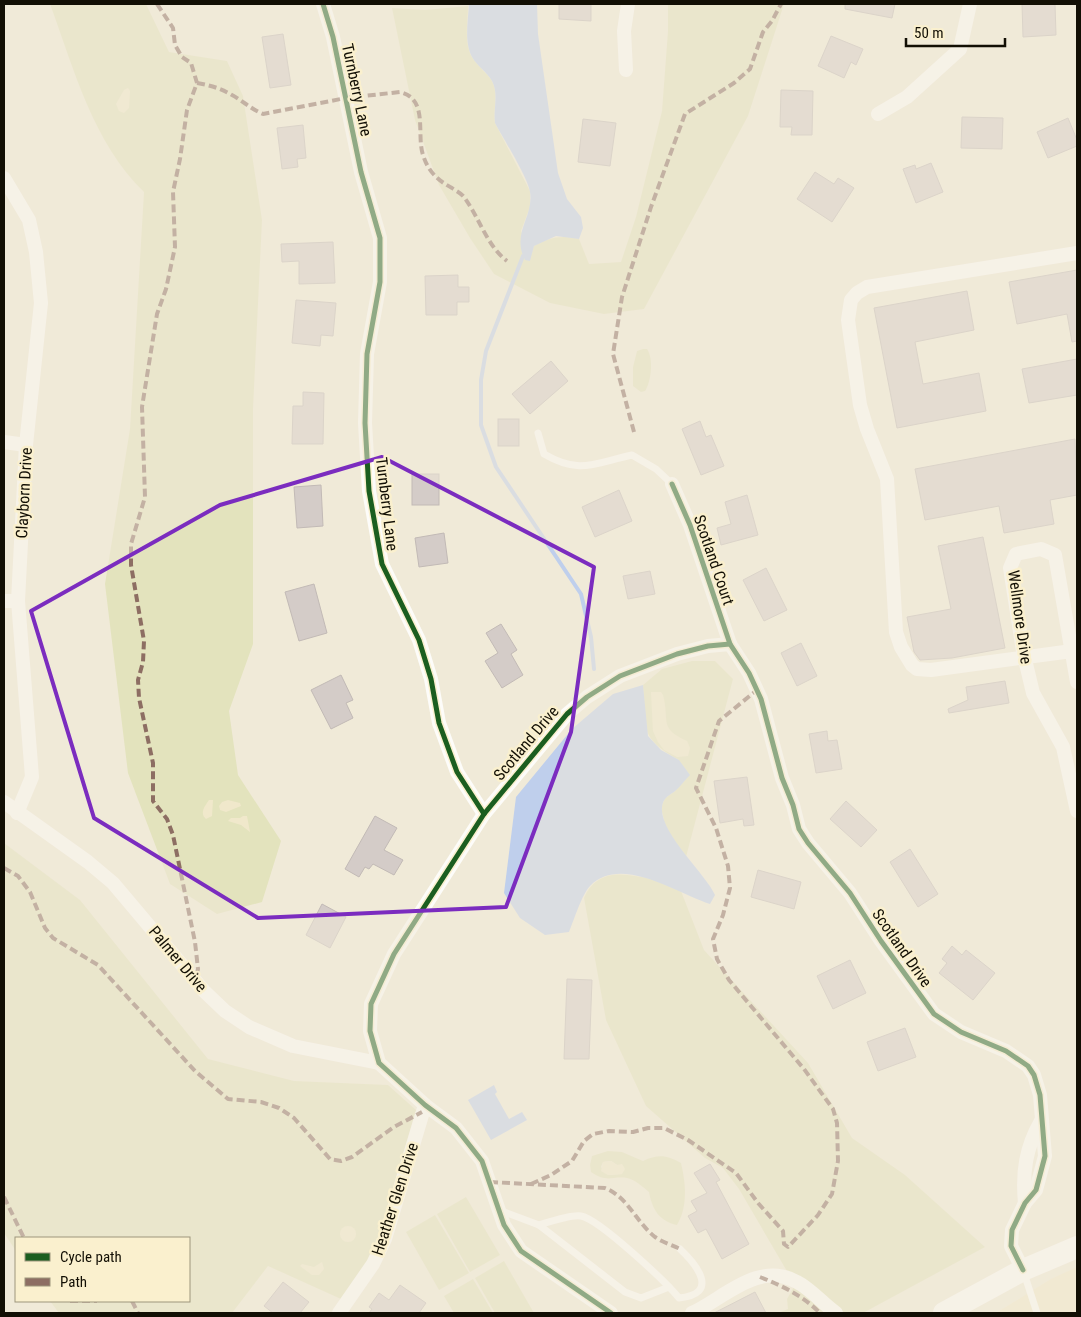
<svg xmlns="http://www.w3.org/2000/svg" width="1081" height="1317" viewBox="0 0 1081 1317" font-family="'Roboto Condensed',sans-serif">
  <rect width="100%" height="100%" fill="#f0ead8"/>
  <polygon fill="#f2e9ca" points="1077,1267 1077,1313 996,1313 1051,1279"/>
  <g fill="#e3e3bd" fill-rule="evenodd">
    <path d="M 50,4 L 146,4 L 169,52 L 227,61 L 243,96 L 262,220 L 253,409 L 253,644 L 229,711 L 238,775 L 281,841 L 262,902 L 217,914 L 170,884 L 128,773 L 105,584 L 130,429 L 144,192 C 93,143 74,69 50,4 Z"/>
    <path d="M 668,4 L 784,4 L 748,116 L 644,309 L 604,314 L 550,303 L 494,274 L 470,238 L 439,185 L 415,120 L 392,8 L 425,10 L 468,6 C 468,23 463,45 474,60 C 479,67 487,73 492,81 C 499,94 493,109 495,123 L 530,191 L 530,207 L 521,231 L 531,255 L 534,246 C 550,237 561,235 579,239 L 589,264 L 621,262 L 636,217 L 662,111 L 668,31 Z"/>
    <path d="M 643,349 L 647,349 C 654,359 651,382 645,391 L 641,392 L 633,386 L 633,367 L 637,351 Z"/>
    <path d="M 692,661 L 715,661 L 733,679 L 686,857 L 681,891 L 704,950 L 808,1063 L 852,1138 L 905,1175 L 985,1247 L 863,1313 L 778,1313 L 788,1309 L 787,1299 L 795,1285 L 739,1189 L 723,1168 L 705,1158 L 646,1106 L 606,1020 L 584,898 C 597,868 624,873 651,879 L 664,820 L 661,808 L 665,798 L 675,791 L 679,760 C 639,738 645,727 643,685 L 662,669 Z"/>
    <polygon points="4,843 80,900 208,1059 294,1081 388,1085 416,1110 378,1239 367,1262 341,1299 268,1266 232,1313 59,1313 50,1301 189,1301 189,1238 16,1238 16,1251 4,1233"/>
    <path d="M 608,1151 L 622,1152 L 643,1161 C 658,1154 667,1155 681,1163 C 686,1184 688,1207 677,1225 C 659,1221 652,1209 649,1192 C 643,1187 634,1179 627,1178 C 611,1176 607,1183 591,1172 L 590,1165 L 592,1156 ZM 611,1161 L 617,1165 L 622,1174 L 608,1175 L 601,1167 L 603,1162 Z"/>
    <polygon points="466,1197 500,1255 470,1272 437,1214"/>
    <polygon points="435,1215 469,1273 439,1290 406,1232"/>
    <polygon points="504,1261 534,1313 495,1313 475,1278"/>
    <polygon points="473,1279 493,1313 454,1313 444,1296"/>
  </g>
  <g fill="#f0e8cb">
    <polygon points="128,88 130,91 129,108 124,113 119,111 116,104 124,90"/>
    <path d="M 651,692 L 661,692 L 663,695 C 670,721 658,728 687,741 L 690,748 L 688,756 L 677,757 L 664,750 L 658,742 L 653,731 Z"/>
    <path d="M 209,800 L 213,800 L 212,816 L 206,819 C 199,813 205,806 209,800 Z"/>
    <polygon points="228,800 240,803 241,806 226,812 220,810 219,806 222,802"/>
    <polygon points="243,816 247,816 250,832 241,825 228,821 231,818 240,818"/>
    <polygon points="611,1161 617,1165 622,1164 625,1169 622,1174 608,1175 601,1171 603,1162"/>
    <circle cx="348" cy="1234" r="8"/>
    <polygon points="322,1262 324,1269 319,1275 312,1275 300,1266 302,1264 314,1267"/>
  </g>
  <g fill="#bfcfec">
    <path d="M 469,4 L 537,4 L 538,34 L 558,173 L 567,199 L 581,217 L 583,228 L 579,239 L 556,236 L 534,246 L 530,261 L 525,260 C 511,233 534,217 530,192 C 528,178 503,138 495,123 C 493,109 499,94 492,81 C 487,72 477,66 472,57 C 464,42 468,21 469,4 Z"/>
    <path d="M 643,685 L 648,736 L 661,750 L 679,760 L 690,775 C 685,780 680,787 674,792 C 671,794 667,796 665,799 C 648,823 706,873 715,895 L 710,904 C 678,894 621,854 590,886 C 582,894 574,920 569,932 L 545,935 L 520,918 L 504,893 L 516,797 L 572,729 L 613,694 Z"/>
    <polygon points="494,1085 497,1092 495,1094 509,1119 522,1112 527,1120 491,1140 468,1100"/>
  </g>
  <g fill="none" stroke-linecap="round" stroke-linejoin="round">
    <polyline stroke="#bfcfec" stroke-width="4" points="523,256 486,351 481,380 481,425 496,467 581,594 591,637 594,669"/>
  </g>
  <g fill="#d4ccc8" stroke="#c2bab6">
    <polygon points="559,4 591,4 591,21 559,19"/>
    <polygon points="845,4 895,4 892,18 845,9"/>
    <polygon points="1022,4 1055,4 1056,35 1023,37"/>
    <polygon points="283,34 291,85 270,88 262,37"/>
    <polygon points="831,36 863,49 856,65 851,62 844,78 818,66"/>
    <polygon points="781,90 813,91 812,135 791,135 792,127 780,127"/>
    <polygon points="962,117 1003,118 1002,149 961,148"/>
    <polygon points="1068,118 1077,140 1077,146 1048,158 1037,132"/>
    <polygon points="583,119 616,123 610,166 578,162"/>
    <polygon points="303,125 306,158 297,159 298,167 282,169 277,128"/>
    <polygon points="931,163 943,192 916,203 903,169 915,165 916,169"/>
    <polygon points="815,172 834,184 838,178 854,188 832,222 797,199"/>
    <polygon points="333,242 335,283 299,284 299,261 282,262 281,244"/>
    <polygon points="1077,270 1077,341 1072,342 1067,314 1017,324 1009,282"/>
    <polygon points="458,275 458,287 469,287 469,302 457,302 457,315 426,315 425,276"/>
    <polygon points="967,291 974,330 915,342 923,384 979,373 986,411 897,428 874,308"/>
    <polygon points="296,300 336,303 333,336 321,335 320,346 292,343"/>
    <polygon points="1077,359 1077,395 1029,403 1022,369"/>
    <polygon points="551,361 568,381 530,414 512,394"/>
    <polygon points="303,392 324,393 323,444 292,444 293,406 303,406"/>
    <rect x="498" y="419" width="21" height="27"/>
    <polygon points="700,421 706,437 711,435 724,466 701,475 682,429"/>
    <polygon points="1075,439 1077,495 1050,500 1054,524 1004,533 999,506 925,520 915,469"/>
    <rect x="412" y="474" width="27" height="31"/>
    <polygon points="321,485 323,526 297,528 294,487"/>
    <polygon points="619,490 632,521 595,537 582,507"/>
    <polygon points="747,495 758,535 721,545 717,528 731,524 725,502"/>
    <polygon points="444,533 448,563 419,567 415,538"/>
    <polygon points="983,537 1005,648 952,658 920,660 914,652 907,617 951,609 938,546"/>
    <polygon points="766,568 787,610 764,621 743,580"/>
    <polygon points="650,571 655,594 628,599 623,576"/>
    <polygon points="314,584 327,633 299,641 285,592"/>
    <polygon points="501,624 517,650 511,654 523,675 502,688 485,661 498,653 486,633"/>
    <polygon points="801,643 817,676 797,686 781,653"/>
    <polygon points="341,675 353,700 346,703 353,718 331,729 311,690"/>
    <polygon points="1005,681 1009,703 949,713 948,709 968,700 966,687"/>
    <polygon points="827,731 828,741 837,740 842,769 816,773 809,734"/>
    <polygon points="747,777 754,825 744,826 743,819 720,823 714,781"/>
    <polygon points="846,801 877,830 861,847 830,819"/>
    <polygon points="375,816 397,828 384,850 403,860 394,875 373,864 369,869 365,867 359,877 345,869"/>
    <polygon points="910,849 938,894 918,907 890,862"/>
    <polygon points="758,870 801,882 794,909 751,897"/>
    <polygon points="322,904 346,917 330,948 306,935"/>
    <polygon points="952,946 962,955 966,950 995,973 973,1000 939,973 947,963 942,959"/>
    <polygon points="850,960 866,993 833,1009 817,976"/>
    <polygon points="567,979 592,980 589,1059 564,1059"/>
    <polygon points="905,1028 916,1057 878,1071 867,1042"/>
    <polygon points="710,1164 720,1180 716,1182 749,1244 722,1259 706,1229 698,1233 688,1216 697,1211 691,1201 707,1193 694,1173"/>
    <polygon points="283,1282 309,1302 300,1313 273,1313 264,1306"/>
    <polygon points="400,1285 426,1303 419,1313 369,1313 372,1309 369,1307 379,1293 389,1300"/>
    <polygon points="755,1292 766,1313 714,1313"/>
  </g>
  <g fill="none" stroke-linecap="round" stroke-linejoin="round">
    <g stroke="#fdfcf9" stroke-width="7">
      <path d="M 538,433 L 544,454 C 580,475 594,463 632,455 L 656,469 L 672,484"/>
      <polyline points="499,1210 539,1225 625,1292 641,1298 669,1287"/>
      <path d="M 539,1225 C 549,1222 572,1214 581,1216 C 599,1219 666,1282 679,1298 C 720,1294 697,1265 680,1249"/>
      <polyline points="1024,1273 1037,1313"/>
    </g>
    <g stroke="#fdfcf9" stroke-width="14">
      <polyline points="323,4 333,37 361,172 380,238 380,282 367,354 365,423 369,491 382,564 419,640 431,679 439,723 457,772 484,814"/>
      <polyline points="626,70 624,31 628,4"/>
      <polyline points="878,114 907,97 960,49 970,4"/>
      <polyline points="4,178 29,220 36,252 41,303 26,445 18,601 32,777 17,813"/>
      <polyline points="4,442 26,445"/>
      <polyline points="672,484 690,525 730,644 749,673 761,699 782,778 793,805 799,829 808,843 850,893 881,941 934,1014 961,1032 1006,1051 1028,1066 1034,1075 1040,1095 1045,1156 1036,1190 1025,1203 1012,1230 1011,1246 1023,1270"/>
      <polyline points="4,601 18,601"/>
      <polyline points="1072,651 931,670 917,669 912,665 901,647 896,632 887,479 867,429 860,405 848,320 851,300 857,293 867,287 1077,253"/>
      <polyline points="1077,682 1055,555 1041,549 1016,554 1010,568 1023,651 1033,693 1063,747 1077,811"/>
      <polyline points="4,802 88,862 113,883 204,991 225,1011 249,1027 293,1046 379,1063"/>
      <path d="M 1025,1203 C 1022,1172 1026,1147 1041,1121"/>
      <polyline points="339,1313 373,1264 385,1239 425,1105"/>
      <polyline points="611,1313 521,1251 504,1225 482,1161 456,1128 425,1105 379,1063 370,1031 371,1004 394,954 484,814 567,714 587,697 620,676 677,654 708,646 730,644"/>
      <path d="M 692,1313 C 723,1299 759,1260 797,1282 C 811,1289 823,1304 836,1313"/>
    </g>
    <polyline stroke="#fdfcf9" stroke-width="22" points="944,1313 1023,1270 1077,1247"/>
    <g stroke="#8d6e63" stroke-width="4" stroke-dasharray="8 4" stroke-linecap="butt">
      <polyline points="157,4 173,28 175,45 182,57 191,63 197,83 187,110 180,159 173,192 175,247 166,289 157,314 142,407 145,497 131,544 131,565 144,641 143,662 138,680 139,698 153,763 153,801 167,819 173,835 195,942 198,969 195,981"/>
      <path d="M 197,83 C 209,85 220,88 232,95 C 243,101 251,109 263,114 L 346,98 L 400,92 C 429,99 416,134 423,155 C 428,171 437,180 452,188 C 456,191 461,193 464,197 C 479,217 487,246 507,261"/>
      <polyline points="634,432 613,354 622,297 651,207 685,114 734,83 750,69 763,32 772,21 781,4"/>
      <polyline points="4,868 18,876 30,892 45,928 53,938 98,965 195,1071 228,1099 261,1102 279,1108 294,1118 330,1159 341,1161 352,1157 394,1127 422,1112"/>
      <path d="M 490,1182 L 605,1188 C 628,1197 636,1222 655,1237 C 662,1242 672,1245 680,1249"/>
      <polyline points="531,1184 551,1175 572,1161 584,1141 593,1134 609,1131 633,1132 648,1128 664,1128 688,1140 736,1173 758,1203 783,1231 784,1244 788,1247 818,1215 832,1194 838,1161 837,1123 833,1109 804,1069 729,980 717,959 713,939 723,915 730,888 728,866 716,828 696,788 719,721 757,690"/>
      <polyline points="4,1197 24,1238"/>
      <path d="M 760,1277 C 783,1286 803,1296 820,1313"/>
      <polyline points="70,1301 97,1301"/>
      <polyline points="132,1301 138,1313"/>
    </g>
    <defs>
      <g id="cycleway">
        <polyline points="323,4 333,37 361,172 380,238 380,282 367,354 365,423 369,491 382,564 419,640 431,679 439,723 457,772 484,814"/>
        <polyline points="672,484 690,525 730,644 749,673 761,699 782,778 793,805 799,829 808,843 850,893 881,941 934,1014 961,1032 1006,1051 1028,1066 1034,1075 1040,1095 1045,1156 1036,1190 1025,1203 1012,1230 1011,1246 1023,1270"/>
        <polyline points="611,1313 521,1251 504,1225 482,1161 456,1128 425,1105 379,1063 370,1031 371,1004 394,954 484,814 567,714 587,697 620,676 677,654 708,646 730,644"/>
      </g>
    </defs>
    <use href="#cycleway" stroke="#faf0ce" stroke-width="8"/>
    <use href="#cycleway" stroke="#1b5e20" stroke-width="5"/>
  </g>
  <path d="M0 0H1081V1317H0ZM 382,457 L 594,567 L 571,732 L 506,907 L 258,918 L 94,818 L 31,611 L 220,505 Z" fill="#f0ead8" fill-opacity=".55" fill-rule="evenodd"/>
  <path fill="none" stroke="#7b2cbf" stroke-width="4" stroke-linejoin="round" d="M 382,457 L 594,567 L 571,732 L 506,907 L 258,918 L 94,818 L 31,611 L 220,505 Z"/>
  <g text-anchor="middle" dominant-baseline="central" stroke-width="5" stroke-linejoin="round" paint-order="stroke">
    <g font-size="16" fill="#120f04" stroke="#faf0ce">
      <text transform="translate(357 90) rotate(78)">Turnberry Lane</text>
      <text transform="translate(24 493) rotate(-87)">Clayborn Drive</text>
      <text transform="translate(387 504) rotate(83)">Turnberry Lane</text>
      <text transform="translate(714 560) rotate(71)">Scotland Court</text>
      <text transform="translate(1020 617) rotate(82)">Wellmore Drive</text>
      <text transform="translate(526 743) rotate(-50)">Scotland Drive</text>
      <text transform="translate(902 948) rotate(55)">Scotland Drive</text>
      <text transform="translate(178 959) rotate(50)">Palmer Drive</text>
      <text transform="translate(395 1199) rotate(-72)">Heather Glen Drive</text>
    </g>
  </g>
  <rect width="1081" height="1317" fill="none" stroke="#120f04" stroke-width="10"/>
  <rect x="15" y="1237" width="175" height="65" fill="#faf0ce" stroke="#9d967d"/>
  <rect x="25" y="1253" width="25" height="8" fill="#1b5e20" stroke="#9d967d"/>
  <text x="60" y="1262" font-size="15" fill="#120f04">Cycle path</text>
  <rect x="25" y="1278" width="25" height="8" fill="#8d6e63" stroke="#9d967d"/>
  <text x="60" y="1287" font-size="15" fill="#120f04">Path</text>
  <path d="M906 38v8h99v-8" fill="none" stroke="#120f04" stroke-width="2.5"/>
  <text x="914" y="38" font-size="15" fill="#120f04" stroke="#faf0ce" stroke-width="4" paint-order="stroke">50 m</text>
</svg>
